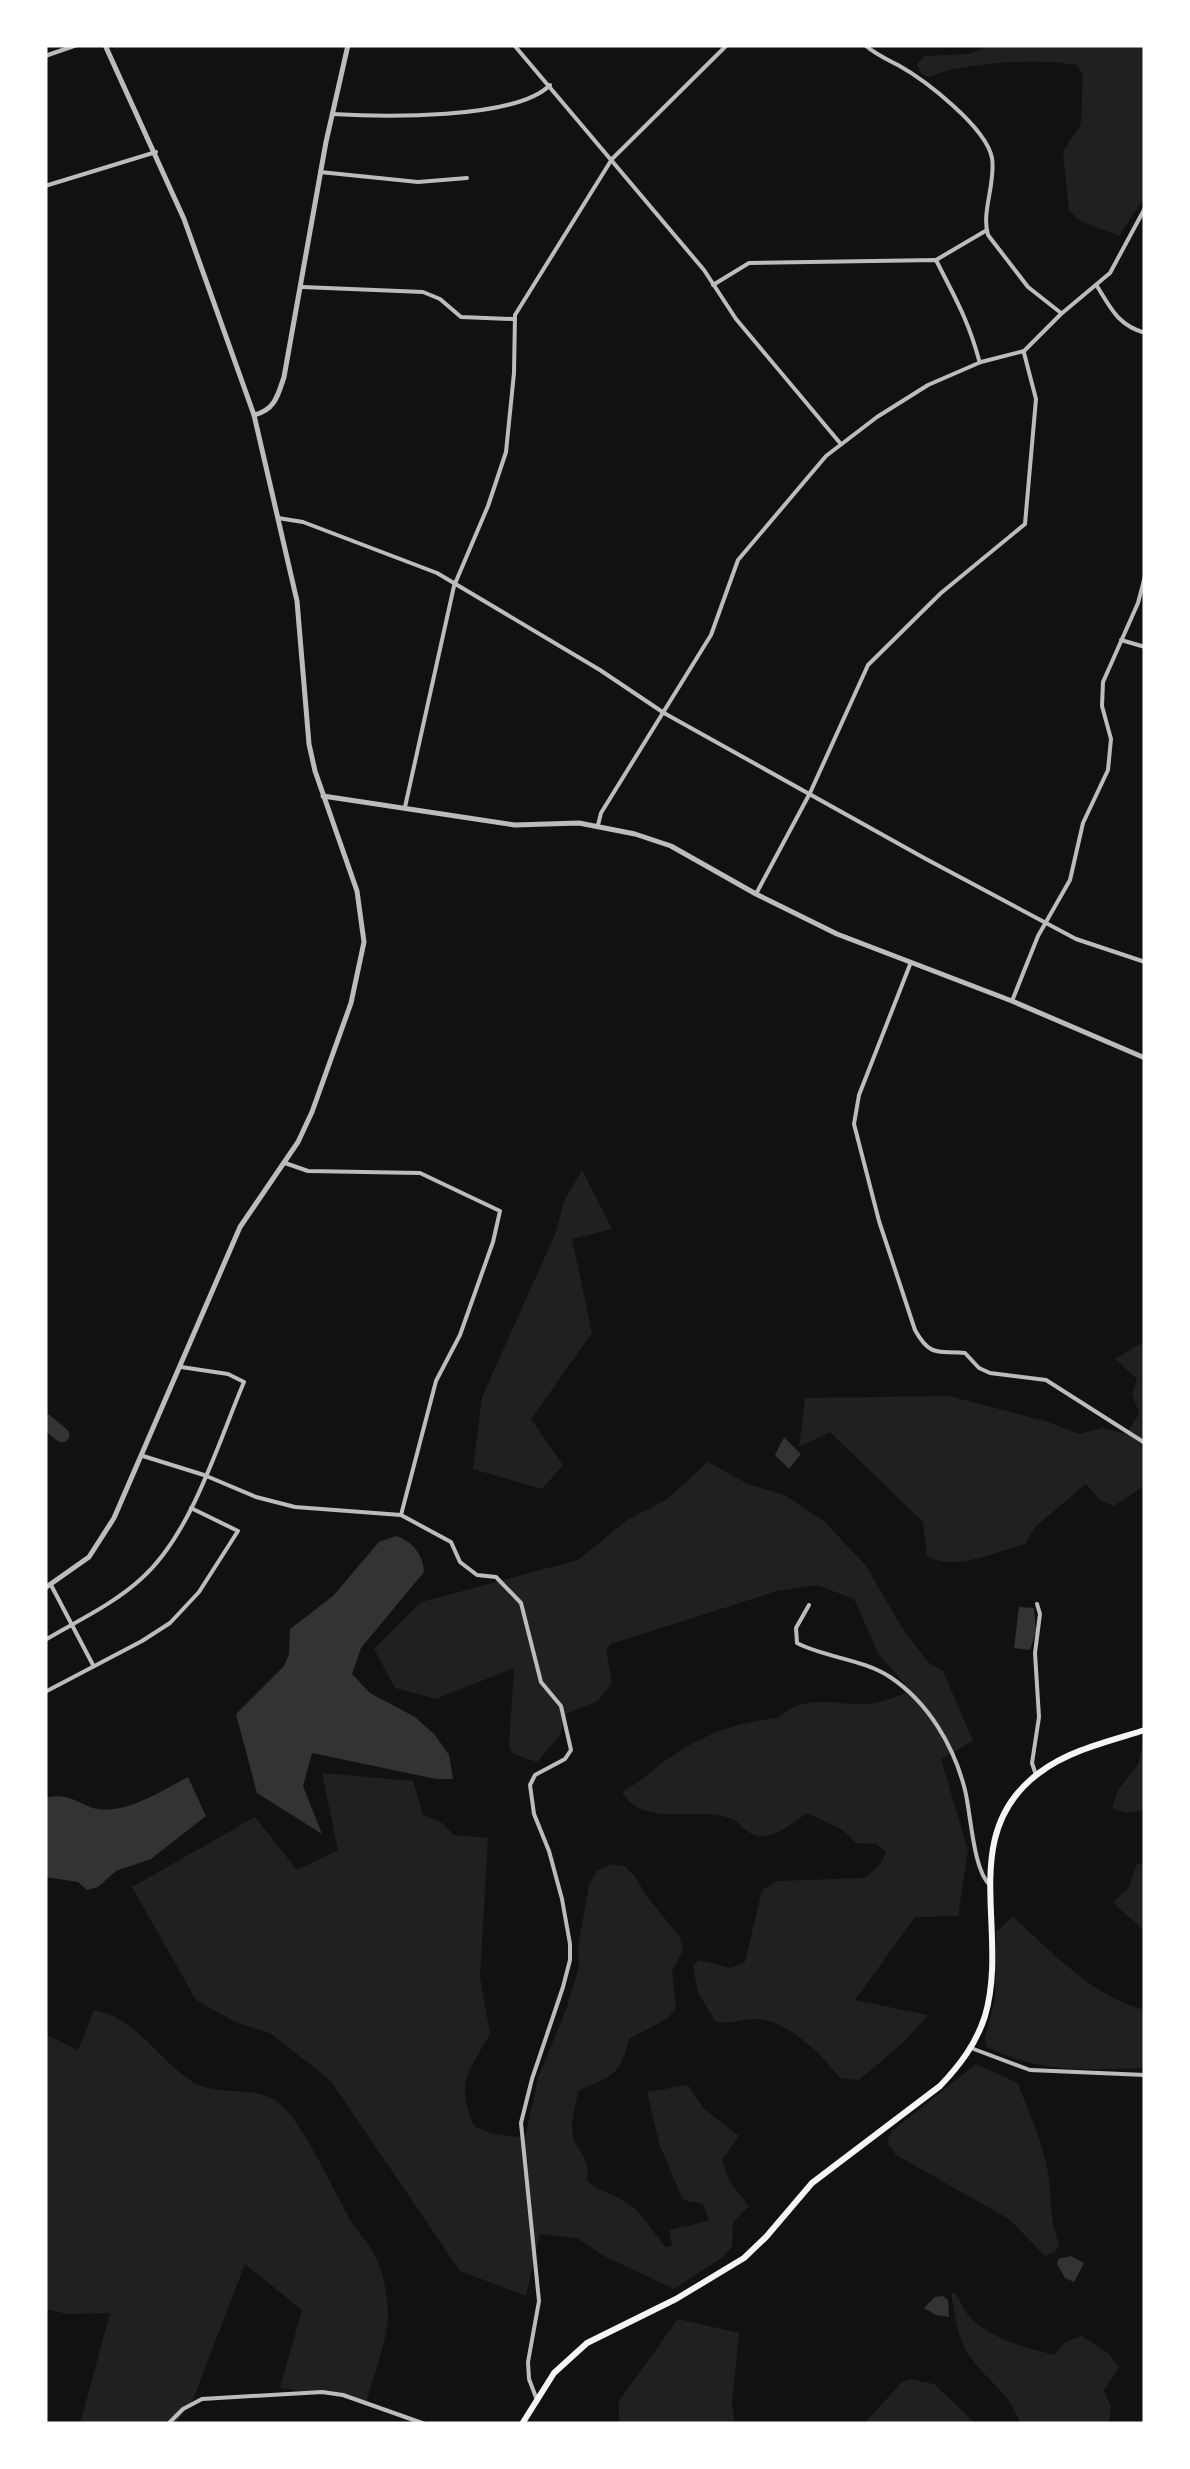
<svg xmlns="http://www.w3.org/2000/svg" width="1190" height="2469" viewBox="0 0 1190 2469" font-family="Commissioner,sans-serif">
  <rect width="100%" height="100%" fill="#111"/>
  <g fill="#202020">
    <path d="M 991,45 L 1144,45 L 1145,197 L 1119,236 L 1082,222 L 1069,211 L 1063,151 L 1081,124 L 1083,75 L 1077,65 C 1043,58 960,62 929,77 L 921,74 L 917,64 L 924,56 L 969,54 Z"/>
    <polygon points="582,1170 612,1229 572,1239 592,1333 531,1419 563,1465 542,1489 473,1469 482,1397 556,1232 564,1201"/>
    <path d="M 1145,1341 L 1145,1485 L 1114,1506 L 1100,1500 L 1086,1484 L 1036,1526 L 1025,1544 C 996,1552 955,1572 927,1556 L 923,1522 L 830,1432 L 799,1447 L 805,1398 L 949,1396 L 1045,1421 L 1079,1434 L 1103,1428 L 1126,1434 L 1139,1414 L 1132,1394 L 1137,1379 L 1115,1359 Z"/>
    <path d="M 708,1462 L 748,1484 L 785,1495 L 825,1522 L 866,1566 L 904,1631 L 929,1663 L 943,1671 L 973,1741 L 941,1759 L 968,1851 L 958,1916 L 915,1917 L 855,2000 L 928,2015 L 905,2041 L 859,2080 L 840,2078 C 822,2055 788,2020 756,2019 C 742,2018 732,2025 716,2022 L 698,1993 L 693,1967 L 698,1960 L 731,1968 L 745,1962 L 762,1890 L 778,1881 L 865,1878 L 880,1865 L 886,1852 L 876,1844 L 856,1843 L 841,1829 L 807,1813 C 794,1822 776,1838 758,1836 C 746,1834 741,1823 732,1819 C 698,1805 643,1829 622,1792 C 642,1781 655,1767 674,1755 C 704,1734 741,1721 778,1718 C 803,1693 832,1705 865,1704 C 878,1704 892,1698 905,1694 L 905,1684 L 879,1655 L 854,1599 L 817,1585 L 777,1591 L 611,1644 L 606,1650 L 612,1683 L 598,1701 L 566,1714 L 560,1735 L 537,1762 L 513,1754 L 509,1745 L 514,1668 L 436,1699 L 395,1688 L 374,1649 L 421,1602 L 578,1560 L 627,1520 L 666,1500 Z"/>
    <polygon points="1143,1741 1145,1810 1125,1813 1112,1808 1118,1790 1139,1763"/>
    <path d="M 322,1773 L 413,1781 L 423,1815 L 442,1823 L 454,1835 L 488,1838 L 480,1977 L 490,2034 C 469,2072 455,2082 474,2126 C 492,2136 507,2135 525,2138 L 538,2078 L 567,2007 L 579,1967 L 578,1946 L 589,1885 L 597,1871 L 611,1864 L 624,1866 L 634,1875 L 648,1898 L 680,1937 L 683,1950 L 672,1971 L 676,2009 L 668,2018 L 629,2039 C 620,2076 612,2076 578,2091 C 576,2106 568,2128 575,2142 C 583,2157 590,2162 587,2181 C 601,2193 616,2194 630,2205 C 645,2216 652,2232 666,2247 L 672,2246 L 669,2230 L 709,2221 L 703,2204 L 683,2200 L 660,2146 L 647,2092 L 688,2085 L 704,2109 L 739,2136 L 722,2160 L 730,2182 L 749,2206 L 733,2223 L 732,2247 L 723,2257 L 674,2289 L 604,2256 L 577,2238 L 540,2234 L 526,2296 L 460,2271 L 330,2080 L 270,2033 L 235,2022 L 196,2000 L 132,1887 L 255,1817 L 297,1870 L 338,1850 Z"/>
    <polygon points="1145,1862 1145,1932 1113,1902 1129,1888 1136,1865"/>
    <path d="M 1013,1917 C 1052,1952 1093,1997 1145,2010 L 1145,2068 C 1092,2070 1034,2073 986,2046 L 985,2038 L 995,1999 L 996,1932 Z"/>
    <path d="M 94,2010 C 135,2017 158,2059 191,2081 C 218,2098 255,2084 279,2103 C 303,2122 334,2192 351,2221 C 357,2232 367,2241 373,2252 C 383,2270 387,2291 388,2312 C 389,2337 373,2376 367,2401 L 280,2388 L 302,2310 L 245,2264 L 192,2402 L 175,2424 L 80,2424 L 110,2313 L 67,2314 L 45,2309 L 45,2034 L 78,2050 Z"/>
    <path d="M 976,2064 L 1018,2083 C 1028,2112 1043,2142 1048,2173 C 1052,2196 1049,2221 1059,2243 L 1056,2251 L 1045,2256 L 1009,2219 L 896,2155 L 887,2142 L 891,2132 Z"/>
    <path d="M 951,2292 L 957,2295 C 961,2302 964,2311 970,2317 C 989,2338 1028,2349 1055,2355 L 1065,2342 L 1082,2336 L 1109,2354 L 1119,2367 L 1104,2391 L 1111,2407 L 1109,2424 L 1020,2424 C 1010,2391 986,2381 968,2354 C 957,2336 954,2312 951,2292 Z"/>
    <polygon points="678,2319 739,2333 732,2403 735,2424 619,2424 619,2401"/>
    <polygon points="910,2379 934,2384 976,2424 864,2424 902,2382"/>
  </g>
  <g fill="#333">
    <polygon points="784,1437 801,1454 789,1469 775,1455"/>
    <path d="M 396,1536 C 412,1541 423,1554 424,1572 L 361,1648 L 352,1674 L 370,1693 L 415,1717 L 435,1735 L 449,1755 L 453,1779 L 436,1779 L 312,1753 L 303,1786 L 322,1834 L 257,1793 L 236,1714 L 284,1666 L 289,1654 L 290,1629 L 333,1596 L 379,1542 Z"/>
    <polygon points="1019,1607 1034,1608 1036,1632 1030,1650 1014,1648"/>
    <path d="M 188,1777 L 206,1816 L 151,1859 L 116,1871 L 98,1887 L 87,1890 L 78,1882 L 45,1877 L 45,1798 C 65,1793 73,1800 90,1807 C 121,1818 161,1791 188,1777 Z"/>
    <polygon points="1071,2256 1084,2263 1074,2282 1065,2278 1057,2264 1058,2259"/>
    <polygon points="943,2296 948,2300 949,2317 936,2315 924,2308 935,2297"/>
  </g>
  <g fill="none" stroke-linecap="round" stroke-linejoin="round">
    <polyline stroke="#333" stroke-width="15" points="45,1421 62,1435"/>
    <g stroke="#bcbcbc" stroke-width="4">
      <polyline points="514,45 704,270 736,319 840,443"/>
      <path d="M 865,45 C 875,54 886,59 898,65 C 925,80 986,127 992,158 C 996,183 981,212 988,235 L 1028,287 L 1061,313"/>
      <polyline points="45,56 77,45"/>
      <path d="M 332,114 C 380,117 516,120 550,85"/>
      <polyline points="320,172 418,182 467,178"/>
      <polyline points="45,186 156,152"/>
      <polyline points="936,260 987,230"/>
      <path d="M 713,285 L 749,263 L 936,260 C 954,296 968,319 979,360"/>
      <path d="M 1097,286 C 1111,309 1118,325 1145,333"/>
      <polyline points="302,287 423,292 440,299 461,317 513,319"/>
      <polyline points="278,518 303,522 437,573 600,670 664,713 926,859 1076,939 1145,962"/>
      <polyline points="1121,640 1145,647"/>
      <polyline points="405,807 454,586 488,506 506,452 514,373 515,315 612,159 727,45"/>
      <polyline points="598,825 601,813 711,635 738,560 826,456 877,417 928,385 981,362 1024,351 1061,314 1110,273 1145,208"/>
      <polyline points="756,894 810,793 868,665 941,593 1025,524 1036,399 1024,353"/>
      <path d="M 911,962 L 859,1095 L 854,1124 L 879,1221 L 915,1330 C 931,1359 940,1350 965,1353 L 979,1368 L 990,1373 L 1046,1380 L 1145,1443"/>
      <polyline points="1012,1001 1038,936 1070,880 1083,823 1108,770 1111,739 1102,706 1103,682 1138,603 1145,576"/>
      <polyline points="285,1163 308,1171 420,1173 500,1211 493,1242 460,1335 436,1381 401,1515"/>
      <polyline points="143,1456 204,1475 256,1497 295,1507 401,1515 451,1542 460,1562 477,1575 496,1577 521,1603 541,1682 561,1706 571,1750 565,1759 535,1775 530,1785 534,1814 549,1851 562,1899 570,1944 570,1960 563,1987 532,2079 521,2123 539,2301 528,2362 529,2379 537,2400"/>
      <polyline points="51,1585 93,1665"/>
      <path d="M 809,1605 L 796,1628 L 797,1643 C 826,1658 863,1659 890,1677 C 928,1702 954,1746 965,1790 C 971,1814 973,1870 990,1885"/>
      <path d="M 45,1640 C 77,1621 114,1604 142,1578 C 192,1533 218,1443 244,1382 L 228,1374 L 181,1367"/>
      <polyline points="45,1692 142,1641 170,1623 199,1592 238,1531 191,1508"/>
      <polyline points="1036,1775 1032,1763 1039,1717 1035,1653 1040,1614 1037,1604"/>
      <polyline points="971,2048 1030,2070 1145,2075"/>
      <polyline points="168,2424 183,2409 202,2399 322,2392 343,2395 425,2424"/>
    </g>
    <g stroke="#bcbcbc" stroke-width="5">
      <path d="M 254,415 C 275,410 278,395 284,377 L 326,142 L 348,45"/>
      <polyline points="323,796 515,825 579,823 635,834 671,846 756,894 837,934 1012,1001 1145,1058"/>
      <polyline points="45,1588 89,1557 114,1518 240,1227 298,1142 312,1112 351,1003 364,942 357,891 315,771 309,744 297,601 254,415 184,219 105,45"/>
    </g>
    <path stroke="#f5f5f5" stroke-width="6" d="M 522,2424 L 554,2373 L 587,2343 L 676,2299 L 744,2258 L 766,2237 L 812,2183 L 940,2086 C 960,2065 976,2044 985,2016 C 1010,1931 956,1835 1039,1773 C 1069,1750 1110,1741 1145,1730"/>
  </g>
  <rect width="1190" height="2469" fill="none" stroke="#ffffff" stroke-width="95"/>
</svg>
